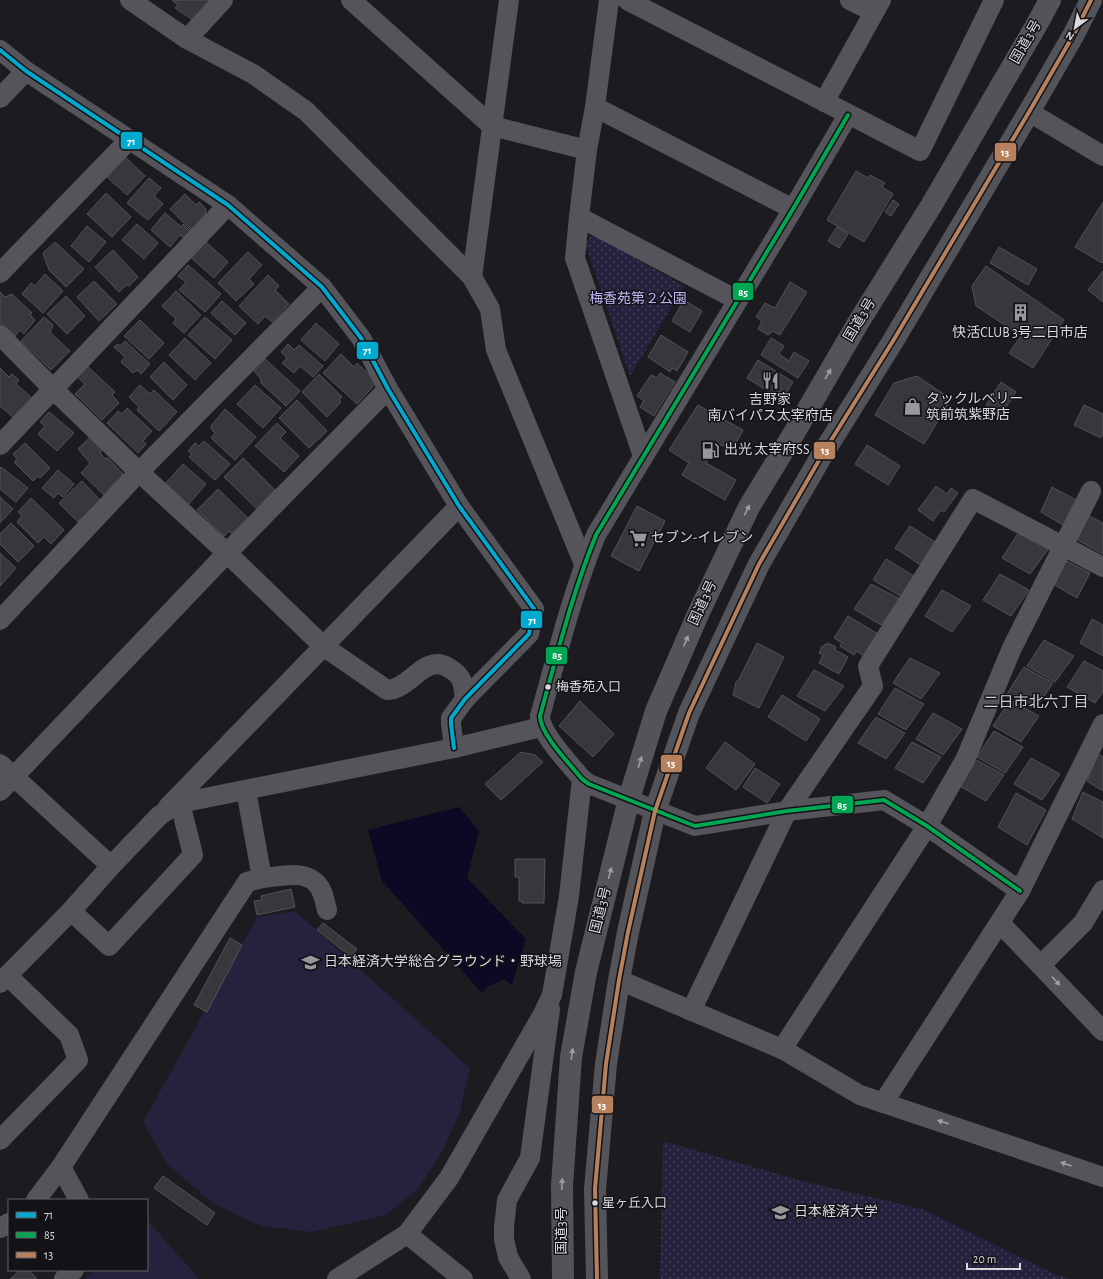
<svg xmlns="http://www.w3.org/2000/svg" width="1103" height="1279" viewBox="0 0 1103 1279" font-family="'Alegreya Sans','Noto Sans JP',sans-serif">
  <defs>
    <pattern id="park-dots" width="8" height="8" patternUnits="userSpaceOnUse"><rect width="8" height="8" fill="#26213d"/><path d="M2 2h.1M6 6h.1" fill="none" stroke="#454159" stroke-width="1.8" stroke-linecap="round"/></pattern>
  </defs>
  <rect width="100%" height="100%" fill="#1c1c20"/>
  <g fill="#26213d">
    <polygon points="295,911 470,1068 459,1115 441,1154 418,1189 386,1215 312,1232 261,1226 214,1204 168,1165 143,1122 257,917"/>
    <polygon points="149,1222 199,1279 84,1279 95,1270 147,1270 147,1225"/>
  </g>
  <g fill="url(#park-dots)">
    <polygon points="593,234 684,286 630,376 585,243"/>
    <polygon points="663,1141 806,1182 922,1209 1054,1274 1070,1279 660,1279"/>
  </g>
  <polygon fill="#0e0824" points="459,807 479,831 467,878 526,939 512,985 504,979 487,987 482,993 382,881 368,830"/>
  <g fill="#38383c" stroke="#525255">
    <polygon points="172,0 211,0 193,20 175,8 178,5"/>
    <polygon points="125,157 145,176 127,195 107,177"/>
    <polygon points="856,171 868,178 870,175 885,183 882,187 893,194 864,242 827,220"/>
    <polygon points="149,178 161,188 154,196 163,204 148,220 127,203"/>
    <polygon points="106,193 131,217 112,237 87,214"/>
    <polygon points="185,194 196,205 199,202 206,209 205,216 191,230 170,209"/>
    <polygon points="893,200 899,204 891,216 885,212"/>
    <polygon points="1103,202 1103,262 1102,263 1075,247"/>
    <polygon points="165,213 181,227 183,224 193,234 187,241 180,235 170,247 151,230"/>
    <polygon points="137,224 158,243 144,259 122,240"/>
    <polygon points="87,226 106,242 89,262 71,246"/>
    <polygon points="837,227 848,234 839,248 828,241"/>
    <polygon points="55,242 84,269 66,287 49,270 43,253"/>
    <polygon points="206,242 228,262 214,278 189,256"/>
    <polygon points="999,247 1037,269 1028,285 990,263"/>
    <polygon points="113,250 138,277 129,286 126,285 119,292 95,267"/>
    <polygon points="248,252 262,265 249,279 254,284 236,301 218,283"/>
    <polygon points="188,265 221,294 205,312 179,290 186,282 178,276"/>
    <polygon points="986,266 1064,320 1033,368 1009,353 1021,336 976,306 972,286"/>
    <polygon points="1103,271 1103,302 1088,290"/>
    <polygon points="45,274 63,291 43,313 22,294 31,283 35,286"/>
    <polygon points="268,275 279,286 275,290 289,304 272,322 265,316 258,324 239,306"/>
    <polygon points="94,281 117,304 99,321 77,297"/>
    <polygon points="790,282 807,292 780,335 773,331 768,335 758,329 762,321 756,317 765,303 775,308"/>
    <polygon points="176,291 201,315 184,333 173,323 176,319 162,306"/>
    <polygon points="0,292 5,297 12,294 32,313 30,315 35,320 24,334 20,330 15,336 0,323"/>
    <polygon points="66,296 85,316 67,334 47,314"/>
    <polygon points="684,300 702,311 690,332 672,321"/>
    <polygon points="222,301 246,323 235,335 211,313"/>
    <polygon points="44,317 53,325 50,332 70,351 51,370 21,341"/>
    <polygon points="205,317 232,340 215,359 188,335"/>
    <polygon points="140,320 164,343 149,359 124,336"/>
    <polygon points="316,323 339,344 325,361 301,340"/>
    <polygon points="661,335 688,352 677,371 672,368 670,372 648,357"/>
    <polygon points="185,338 211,363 195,380 169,355"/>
    <polygon points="771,338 784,346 779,354 789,361 794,352 809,361 798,378 761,355"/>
    <polygon points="125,341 150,364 141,374 137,370 133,373 121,362 125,357 114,347 118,344 120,346"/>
    <polygon points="288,344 294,350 299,345 323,366 313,377 300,366 294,373 282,363 287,358 281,352"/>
    <polygon points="341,354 354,367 357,363 377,382 357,404 323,373"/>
    <polygon points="265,359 300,391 286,406 261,383 261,379 254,371"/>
    <polygon points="758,360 793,382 782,400 747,378"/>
    <polygon points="164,362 187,385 173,400 150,377"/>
    <polygon points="85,364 115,392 112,395 119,403 102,420 75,394 85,384 75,375"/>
    <polygon points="0,368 9,377 12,374 19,380 16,384 32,398 14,418 0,406"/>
    <polygon points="660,373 675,382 654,416 640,407 644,401 637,396 651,375 657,378"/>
    <polygon points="319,374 342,397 339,400 341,402 327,417 302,392"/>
    <polygon points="917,376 951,399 924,444 875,415 894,383"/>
    <polygon points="1001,382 1016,392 1000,416 986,405"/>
    <polygon points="140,385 150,394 154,390 177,412 159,431 137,410 139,407 129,397"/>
    <polygon points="255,385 281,408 263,428 237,404"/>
    <polygon points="297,400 327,431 309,448 279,418"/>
    <polygon points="698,405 743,430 734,447 717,445 706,463 736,480 725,500 682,475 689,463 669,450"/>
    <polygon points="1084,405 1103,414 1103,434 1101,438 1074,425"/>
    <polygon points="127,408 152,431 143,441 146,444 138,453 107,423 118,411 122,414"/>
    <polygon points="225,409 256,437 235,460 211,438 215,433 212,430 211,426"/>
    <polygon points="49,412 74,433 57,451 38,434 45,426 40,422"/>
    <polygon points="277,423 286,432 280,438 299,456 284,472 255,446"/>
    <polygon points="92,435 104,447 100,453 106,459 108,458 123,474 104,495 81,473 90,463 78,449"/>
    <polygon points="204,441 230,464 215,480 189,457 192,454 188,451 195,443 199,446"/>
    <polygon points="25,443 50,468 40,478 38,476 33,481 14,462 17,459 13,454"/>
    <polygon points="867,445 900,466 888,485 855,464"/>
    <polygon points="243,458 275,490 257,509 224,477"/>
    <polygon points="183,464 206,484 188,505 165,484"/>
    <polygon points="1,467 28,488 16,502 0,489 0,468"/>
    <polygon points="58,470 74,484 63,497 58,493 54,498 42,488"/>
    <polygon points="82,481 100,500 78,522 59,503"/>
    <polygon points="936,486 947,494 951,488 958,493 944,512 941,510 933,521 918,510"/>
    <polygon points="1052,487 1078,501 1063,525 1041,512"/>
    <polygon points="218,489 250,520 234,536 229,531 224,536 197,510"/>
    <polygon points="0,497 13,509 0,523"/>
    <polygon points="31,498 64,530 51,544 44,537 38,543 17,522 22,516 18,512"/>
    <polygon points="637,506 665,521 639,571 611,556"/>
    <polygon points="1085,514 1103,523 1103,554 1074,538"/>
    <polygon points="11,523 34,546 18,562 0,544 0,534"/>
    <polygon points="910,526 937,543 922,566 895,548"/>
    <polygon points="1019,532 1049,548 1030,574 1002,558"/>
    <polygon points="0,553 16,568 0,586"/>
    <polygon points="1059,557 1090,573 1077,598 1048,581"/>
    <polygon points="886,559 914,576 902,597 873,580"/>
    <polygon points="1000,574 1029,590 1011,616 983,600"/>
    <polygon points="871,584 900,599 881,625 854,609"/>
    <polygon points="942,590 971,606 952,632 925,616"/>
    <polygon points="848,616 878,634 864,656 856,651 854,655 840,646 842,643 834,638"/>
    <polygon points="1092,619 1103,625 1103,656 1080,643"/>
    <polygon points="1044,640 1074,656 1055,682 1027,666"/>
    <polygon points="757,643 784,657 759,708 733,695 736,682 739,679"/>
    <polygon points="828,643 836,647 835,650 848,657 839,674 819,663 823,655 819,653 822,646 823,647 825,644 827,645"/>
    <polygon points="910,658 940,673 921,699 893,683"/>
    <polygon points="1084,661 1103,671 1103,692 1095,703 1067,687"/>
    <polygon points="1024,667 1053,683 1035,709 1007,694"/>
    <polygon points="814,670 844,686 825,711 797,696"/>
    <polygon points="895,688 924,704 906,730 878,714"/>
    <polygon points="782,695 820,719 806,741 768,717"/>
    <polygon points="1010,700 1039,716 1021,742 993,726"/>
    <polygon points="580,701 614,734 593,757 559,726"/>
    <polygon points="933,713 962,729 943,755 916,739"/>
    <polygon points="876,717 905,733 886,759 858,743"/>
    <polygon points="994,731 1023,747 1005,773 977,757"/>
    <polygon points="725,742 755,764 736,790 706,768"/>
    <polygon points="912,742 941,757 923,783 895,768"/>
    <polygon points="521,752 535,755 543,762 501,800 485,784"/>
    <polygon points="1098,754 1103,757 1103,791 1087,781"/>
    <polygon points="1031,758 1060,774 1042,800 1014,784"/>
    <polygon points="975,759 1004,775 986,801 958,785"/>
    <polygon points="755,768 780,784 767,803 743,787"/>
    <polygon points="1083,792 1103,802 1103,838 1072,819"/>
    <polygon points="1016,793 1046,810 1027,845 998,827"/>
    <polygon points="515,859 545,859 544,903 522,903 522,901 519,901 519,877 515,877"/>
    <polygon points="291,889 295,907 257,915 254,901 262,900 261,896"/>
    <polygon points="323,923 357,949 351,957 317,930"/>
    <polygon points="230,938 242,945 207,1012 194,1005"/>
    <polygon points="163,1176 215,1213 207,1225 154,1188"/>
    <polygon points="21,1270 29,1270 37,1279 10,1279"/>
  </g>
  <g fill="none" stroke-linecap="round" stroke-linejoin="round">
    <g stroke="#55545a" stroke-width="20">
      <polyline points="130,0 187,39 253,74 306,111 472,277 490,309 496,350 584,564"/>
      <polyline points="351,0 492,126 587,150"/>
      <polyline points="609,0 595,107 587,150 579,217 575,258 643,456"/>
      <polyline points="627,0 920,151 994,0"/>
      <polyline points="850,0 874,12"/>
      <polyline points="187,39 223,0"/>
      <polyline points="0,50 26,71 228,205 322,287 361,338 388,389 459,506 534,609 529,634 465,699 454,714 451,718 451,724 454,748"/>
      <polyline points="0,98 26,71"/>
      <polyline points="824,102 881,0"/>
      <polyline points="595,107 793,209"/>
      <polyline points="1029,112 1103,156"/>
      <path d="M 848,115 L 793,209 L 596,535 C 572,594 557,655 540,716 C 540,734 570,764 582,779 L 589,784 L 695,826 L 787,811 L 884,800 L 927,826 L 1020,891"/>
      <polyline points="579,217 737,300"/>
      <polyline points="0,273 129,140"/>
      <polyline points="472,277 509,0"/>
      <path d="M 0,335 L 53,389 L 139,472 L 227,553 L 323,646 L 387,690 C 410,690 425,652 449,668 C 464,677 463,684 465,699"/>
      <polyline points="0,445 228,205"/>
      <polyline points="0,620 139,472 322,287"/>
      <polyline points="0,764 111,866"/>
      <polyline points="0,791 227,553 388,389"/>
      <polyline points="168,807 459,506"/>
      <path d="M 262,878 C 279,877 304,869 317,884 C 323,890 325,902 327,910"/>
      <polyline points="71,911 109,946 193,855 180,803"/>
      <polyline points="1000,923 1103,1031"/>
      <polyline points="1041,965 1083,923 1103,890"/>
      <polyline points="619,980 782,1049 860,1095 1103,1177"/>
      <polyline points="0,983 71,911 111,866 159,816 172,807 180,803 454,748 541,727"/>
      <polyline points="691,1011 787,811 873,686 868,666 973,499 1103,567"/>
      <polyline points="782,1049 927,826 965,760 1012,648 1091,491"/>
      <polyline points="883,1103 1020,891 1103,724"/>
      <polyline points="0,1140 78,1060 69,1035 8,976"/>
      <polyline points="61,1167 79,1200"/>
      <polyline points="36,1200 61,1167 247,882 262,878 246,790"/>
      <polyline points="0,1228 9,1223"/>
      <polyline points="407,1234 463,1279"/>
      <polyline points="64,1279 74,1270"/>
      <polyline points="337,1279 407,1234 449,1178 543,1014 552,995 569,896 582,779"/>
      <polyline points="521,1279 508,1257 504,1239 504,1227 507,1200 530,1158 550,1009"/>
    </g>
    <g stroke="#53535a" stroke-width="22">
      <polyline points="563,1279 562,1186 571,1057 586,972 629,799 656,711 699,612 749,507 797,428 858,323 931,206 1037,24 1050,0"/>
      <polyline points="597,1279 595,1189 606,1064 619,980 628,932 655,811 689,713 759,564 825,450 893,341 1029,112 1074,34 1091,0"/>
    </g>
    <defs>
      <polyline id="bus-1" points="0,50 26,71 228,205 322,287 361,338 388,389 459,506 534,609 529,634 465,699 454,714 451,718 451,724 454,748"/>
      <path id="bus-2" d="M 848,115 L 793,209 L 596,535 C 572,594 557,655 540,716 C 540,734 570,764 582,779 L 589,784 L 695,826 L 787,811 L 884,800 L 927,826 L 1020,891"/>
      <polyline id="bus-3" points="597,1279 595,1189 606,1064 619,980 628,932 655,811 689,713 759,564 825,450 893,341 1029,112 1074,34 1091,0"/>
    </defs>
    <use href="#bus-1" stroke="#121217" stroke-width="7"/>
    <use href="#bus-2" stroke="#121217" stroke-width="7"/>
    <use href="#bus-3" stroke="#121217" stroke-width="7"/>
    <use href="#bus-1" stroke="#00a9ce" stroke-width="4"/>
    <use href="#bus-2" stroke="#00a651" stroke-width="4"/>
    <use href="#bus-3" stroke="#b6815c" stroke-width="4"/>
  </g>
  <defs><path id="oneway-solid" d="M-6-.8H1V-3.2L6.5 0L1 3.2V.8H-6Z"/></defs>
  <g fill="#9d9da3">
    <use href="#oneway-solid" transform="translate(828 374) rotate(-60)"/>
    <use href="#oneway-solid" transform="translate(747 510) rotate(-63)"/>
    <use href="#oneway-solid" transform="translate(686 641) rotate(-67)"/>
    <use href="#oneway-solid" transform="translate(640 762) rotate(-73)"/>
    <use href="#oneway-solid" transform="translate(610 873) rotate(-76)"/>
    <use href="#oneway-solid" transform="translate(572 1054) rotate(-82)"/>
    <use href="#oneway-solid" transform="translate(562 1184) rotate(-88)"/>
  </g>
  <g fill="#9e9ea3">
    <use href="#oneway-solid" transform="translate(1056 981) rotate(47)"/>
    <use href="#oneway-solid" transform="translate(943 1122) rotate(-162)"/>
    <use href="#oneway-solid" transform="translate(1066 1164) rotate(-161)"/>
  </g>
  <defs>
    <symbol id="building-bare" viewBox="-9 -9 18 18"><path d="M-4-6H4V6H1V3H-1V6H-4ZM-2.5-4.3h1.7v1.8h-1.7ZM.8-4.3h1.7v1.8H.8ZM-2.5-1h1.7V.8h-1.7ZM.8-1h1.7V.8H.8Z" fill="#98989c" stroke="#121217" stroke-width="2.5" paint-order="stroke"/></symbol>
    <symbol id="restaurant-bare" viewBox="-9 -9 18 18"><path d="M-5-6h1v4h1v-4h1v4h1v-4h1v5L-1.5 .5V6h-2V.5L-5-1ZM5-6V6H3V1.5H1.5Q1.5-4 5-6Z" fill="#98989c" stroke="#121217" stroke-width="2.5" paint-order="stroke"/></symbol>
    <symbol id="shop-bare" viewBox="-9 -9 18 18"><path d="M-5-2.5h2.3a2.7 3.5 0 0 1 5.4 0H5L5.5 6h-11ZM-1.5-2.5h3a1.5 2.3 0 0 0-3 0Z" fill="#98989c" stroke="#121217" stroke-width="2.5" paint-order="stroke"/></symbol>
    <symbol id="fuel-bare" viewBox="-9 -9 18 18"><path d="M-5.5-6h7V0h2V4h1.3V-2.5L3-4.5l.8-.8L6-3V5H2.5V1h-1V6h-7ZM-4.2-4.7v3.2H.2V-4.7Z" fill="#98989c" stroke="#121217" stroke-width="2.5" paint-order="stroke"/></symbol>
    <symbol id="supermarket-bare" viewBox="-9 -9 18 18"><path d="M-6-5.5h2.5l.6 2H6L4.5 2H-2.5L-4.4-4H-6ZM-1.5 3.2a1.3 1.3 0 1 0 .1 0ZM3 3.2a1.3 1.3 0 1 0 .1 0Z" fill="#98989c" stroke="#121217" stroke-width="2.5" paint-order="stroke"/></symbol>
    <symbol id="university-bare" viewBox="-9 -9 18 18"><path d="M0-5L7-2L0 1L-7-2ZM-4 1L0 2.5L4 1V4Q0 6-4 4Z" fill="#98989c" stroke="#121217" stroke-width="2.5" paint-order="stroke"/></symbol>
  </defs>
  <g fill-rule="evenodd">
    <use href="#building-bare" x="1008" y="300" width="25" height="25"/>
    <use href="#restaurant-bare" x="758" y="368" width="25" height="25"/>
    <use href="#shop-bare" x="900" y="394" width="25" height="25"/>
    <use href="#fuel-bare" x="698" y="438" width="25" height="25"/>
    <use href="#supermarket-bare" x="626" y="526" width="25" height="25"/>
    <use href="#university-bare" x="298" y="950" width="25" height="25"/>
    <use href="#university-bare" x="768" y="1200" width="25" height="25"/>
  </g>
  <g fill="#dadade" stroke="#121217" stroke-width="1.5">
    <circle cx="548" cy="687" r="3.5"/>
    <circle cx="595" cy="1203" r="3.5"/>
  </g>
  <g text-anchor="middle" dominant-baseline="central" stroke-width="3" stroke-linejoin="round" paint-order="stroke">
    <g font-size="13" fill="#dadade" stroke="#121217" text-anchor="start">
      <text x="556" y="687">梅香苑入口</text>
      <text x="602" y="1203">星ヶ丘入口</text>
    </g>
    <g font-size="14" fill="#dadade" stroke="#121217">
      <text transform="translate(1026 42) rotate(-60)">国道3号</text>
      <text transform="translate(860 320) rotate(-59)">国道3号</text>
      <text transform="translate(703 603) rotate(-65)">国道3号</text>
      <text transform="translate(601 910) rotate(-76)">国道3号</text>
      <text transform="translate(562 1231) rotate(-90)">国道3号</text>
    </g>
    <g font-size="14" fill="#bfb7f8" stroke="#121217">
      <text x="638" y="299">梅香苑第２公園</text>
    </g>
    <g font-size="14" fill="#dadade" stroke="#121217" text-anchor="start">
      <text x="1020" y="333" text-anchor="middle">快活CLUB 3号二日市店</text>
      <text x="926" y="399">タックルベリー<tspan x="926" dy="16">筑前筑紫野店</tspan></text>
      <text x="770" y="400" text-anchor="middle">吉野家<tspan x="770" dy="16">南バイパス太宰府店</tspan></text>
      <text x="724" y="450">出光 太宰府SS</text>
      <text x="651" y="538">セブン-イレブン</text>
      <text x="324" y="962">日本経済大学総合グラウンド・野球場</text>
      <text x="794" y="1212">日本経済大学</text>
    </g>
    <g font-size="15" fill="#cdccd4" stroke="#121217">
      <text x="1036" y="702">二日市北六丁目</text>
    </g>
  </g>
  <g stroke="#121217" stroke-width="1.5">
    <rect x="120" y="131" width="23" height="19" rx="4" fill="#00a9ce"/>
    <rect x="994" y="142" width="23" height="20" rx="4" fill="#b6815c"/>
    <rect x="732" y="282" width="22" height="19" rx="4" fill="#00a651"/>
    <rect x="356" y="341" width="23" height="19" rx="4" fill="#00a9ce"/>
    <rect x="813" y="441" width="23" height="19" rx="4" fill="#b6815c"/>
    <rect x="520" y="610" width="23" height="19" rx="4" fill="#00a9ce"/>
    <rect x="545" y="646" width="23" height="19" rx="4" fill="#00a651"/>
    <rect x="660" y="754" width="23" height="19" rx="4" fill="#b6815c"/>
    <rect x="831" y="795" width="23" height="19" rx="4" fill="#00a651"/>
    <rect x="591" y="1095" width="23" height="19" rx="4" fill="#b6815c"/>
  </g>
  <g font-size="11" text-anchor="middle" font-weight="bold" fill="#fff">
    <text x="131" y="145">71</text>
    <text x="1005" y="156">13</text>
    <text x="743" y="296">85</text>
    <text x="367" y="354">71</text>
    <text x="825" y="454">13</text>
    <text x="532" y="624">71</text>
    <text x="557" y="659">85</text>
    <text x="671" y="767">13</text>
    <text x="842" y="809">85</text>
    <text x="602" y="1109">13</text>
  </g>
  <rect x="8" y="1199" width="140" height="72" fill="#121217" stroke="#626267"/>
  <rect x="16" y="1212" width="20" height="6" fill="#00a9ce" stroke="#626267"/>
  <text x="44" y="1219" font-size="12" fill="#dadade">71</text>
  <rect x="16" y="1232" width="20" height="6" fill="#00a651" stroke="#626267"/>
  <text x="44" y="1239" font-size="12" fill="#dadade">85</text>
  <rect x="16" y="1252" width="20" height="6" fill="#b6815c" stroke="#626267"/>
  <text x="44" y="1259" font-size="12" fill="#dadade">13</text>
  <g transform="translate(1075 28) rotate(212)" stroke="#121217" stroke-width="3" paint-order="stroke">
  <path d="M0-3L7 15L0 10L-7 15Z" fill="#dadade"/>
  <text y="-6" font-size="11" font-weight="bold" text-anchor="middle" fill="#dadade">N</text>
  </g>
  <path d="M967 1263v6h53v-6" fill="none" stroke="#dadade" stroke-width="2"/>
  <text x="973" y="1263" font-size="12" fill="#dadade" stroke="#121217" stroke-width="3" paint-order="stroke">20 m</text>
</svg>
